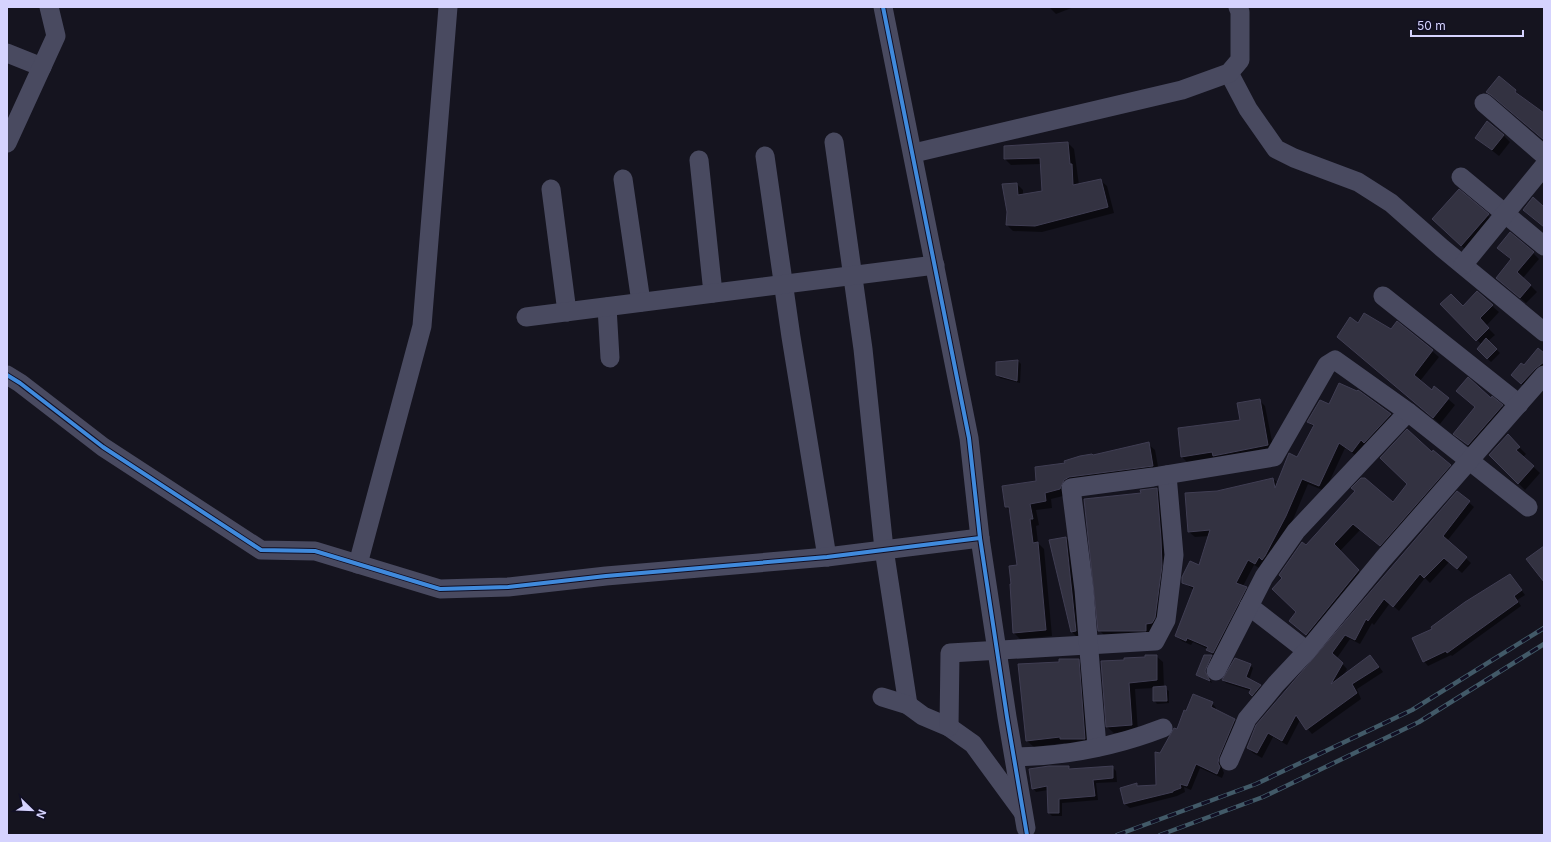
<svg xmlns="http://www.w3.org/2000/svg" width="1551" height="842" viewBox="0 0 1551 842" font-family="Inter,sans-serif">
  <rect width="100%" height="100%" fill="#15141f"/>
  <g fill="#0007" fill-rule="evenodd">
    <polygon points="1049,7 1074,7 1056,14"/>
    <polygon points="1499,78 1544,115 1544,140 1487,92"/>
    <polygon points="1503,135 1510,142 1499,156 1476,138"/>
    <polygon points="1068,143 1074,149 1079,185 1100,180 1107,186 1114,213 1042,232 1013,231 1007,225 1017,184 1023,190 1023,195 1044,192 1041,164 1011,165 1005,159"/>
    <polygon points="1459,191 1493,220 1466,250 1434,219"/>
    <polygon points="1498,248 1533,253 1539,259 1523,278 1537,292 1526,303 1497,278 1511,260"/>
    <polygon points="1442,304 1463,307 1492,306 1499,312 1486,326 1495,335 1488,341 1500,353 1491,362 1478,349 1482,345"/>
    <polygon points="1359,325 1391,330 1432,351 1439,357 1420,381 1432,391 1448,399 1455,405 1440,424 1345,343"/>
    <polygon points="1544,355 1544,371 1527,389 1517,380 1524,367"/>
    <polygon points="1018,361 1021,364 1020,383 1000,378 997,375"/>
    <polygon points="1464,398 1492,398 1509,413 1475,451 1454,434 1476,408"/>
    <polygon points="1259,400 1265,406 1274,451 1188,463 1182,457 1242,421"/>
    <polygon points="1330,405 1390,414 1395,419 1358,457 1345,448 1325,491 1308,484 1292,522 1261,569 1254,565 1243,586 1252,593 1219,658 1213,655 1208,649 1193,642 1191,645 1182,641 1176,636 1194,590 1183,582 1199,566 1209,536 1195,537 1189,532 1217,492 1273,479 1278,483 1298,458 1314,427 1308,422"/>
    <polygon points="1508,436 1526,454 1523,457 1540,473 1525,490 1490,455"/>
    <polygon points="1148,444 1155,450 1159,472 1051,499 1052,508 1036,510 1039,525 1036,526 1038,543 1044,549 1052,636 1020,639 1014,633 1018,566 1011,512 1006,507 1038,482 1066,464"/>
    <polygon points="1432,453 1456,472 1387,552 1360,530 1340,551 1365,578 1313,641 1290,621 1297,612 1284,579 1306,546 1393,503"/>
    <polygon points="1157,489 1163,496 1168,573 1152,637 1106,637 1099,630 1142,494"/>
    <polygon points="1457,492 1474,507 1447,541 1471,563 1462,573 1449,562 1430,583 1425,578 1399,611 1390,603 1374,625 1372,623 1360,644 1350,639 1337,658 1347,669 1343,676 1375,661 1383,672 1357,689 1361,699 1312,734 1300,720 1287,745 1273,737 1262,758 1253,753 1248,748"/>
    <polygon points="1066,538 1073,545 1079,639 1072,632 1050,541"/>
    <polygon points="1510,575 1525,595 1517,600 1521,606 1452,656 1451,655 1428,666 1424,661 1433,629"/>
    <polygon points="1156,656 1163,662 1164,688 1169,691 1169,703 1157,704 1154,700 1154,688 1135,689 1138,732 1114,733 1107,727 1125,659"/>
    <polygon points="1212,656 1214,659 1208,675 1212,683 1197,675"/>
    <polygon points="1078,660 1085,667 1092,745 1067,746 1065,743 1034,747 1027,741 1060,662"/>
    <polygon points="1250,665 1253,668 1249,680 1263,689 1256,698 1250,693 1251,691 1226,683 1223,680"/>
    <path d="M 1212,703 L 1216,708 L 1215,711 L 1234,720 L 1239,724 L 1223,761 L 1222,768 L 1224,773 L 1222,778 L 1200,768 L 1191,790 L 1184,787 L 1185,792 L 1177,796 L 1130,808 L 1125,804 L 1136,785 L 1139,787 L 1157,786 L 1161,754 L 1178,731 L 1186,712 ZM 1171,779 L 1185,784 L 1172,785 Z"/>
    <polygon points="1069,767 1071,770 1112,767 1116,771 1117,782 1096,783 1098,800 1062,803 1062,816 1052,816 1048,812 1048,790 1036,792 1033,788"/>
  </g>
  <g fill="#333241" stroke="#403e53">
    <polygon points="1499,76 1516,90 1515,92 1544,113 1544,140 1491,95 1486,92"/>
    <polygon points="1487,121 1504,135 1492,150 1475,138"/>
    <polygon points="1068,142 1070,164 1072,164 1073,185 1101,179 1108,207 1035,226 1006,225 1007,212 1002,184 1017,183 1018,195 1042,191 1040,158 1004,159 1004,146"/>
    <polygon points="1459,189 1489,214 1461,246 1432,219"/>
    <polygon points="1533,197 1544,207 1544,227 1523,210"/>
    <polygon points="1510,232 1534,252 1517,272 1531,285 1520,298 1496,278 1511,259 1497,248"/>
    <polygon points="1477,291 1493,305 1480,318 1489,328 1476,341 1440,304 1451,294 1463,306"/>
    <polygon points="1364,313 1391,329 1397,321 1433,350 1414,375 1432,390 1434,386 1449,398 1433,418 1337,337 1350,317 1358,323"/>
    <polygon points="1486,338 1497,349 1487,359 1477,349"/>
    <polygon points="1538,348 1544,353 1544,362 1536,368 1521,384 1511,375 1521,363 1524,365"/>
    <polygon points="1018,360 1017,381 996,375 996,362"/>
    <polygon points="1468,377 1491,398 1492,396 1503,405 1468,445 1453,434 1475,407 1456,391"/>
    <polygon points="1339,383 1357,391 1358,390 1391,414 1364,443 1361,440 1352,452 1339,443 1319,486 1302,479 1286,516 1265,556 1262,560 1259,557 1255,564 1248,560 1236,583 1247,587 1213,653 1206,650 1208,647 1187,638 1186,641 1175,636 1194,587 1182,583 1182,577 1190,561 1199,565 1210,530 1188,532 1185,493 1217,491 1273,478 1275,488 1289,453 1297,457 1314,425 1307,422 1320,400 1329,404"/>
    <polygon points="1260,399 1268,445 1213,456 1212,452 1181,457 1178,428 1240,420 1237,403"/>
    <polygon points="1407,429 1432,452 1433,450 1451,465 1380,546 1353,524 1334,544 1359,570 1306,635 1289,621 1296,612 1272,589 1282,578 1279,575 1302,542 1306,545 1355,491 1351,488 1361,478 1365,478 1393,502 1407,484 1380,458"/>
    <polygon points="1508,434 1520,447 1516,450 1534,466 1518,484 1489,455"/>
    <polygon points="1149,442 1153,466 1069,477 1064,480 1060,489 1045,493 1046,501 1030,504 1033,519 1030,519 1033,543 1038,542 1046,630 1013,633 1010,584 1011,584 1009,566 1017,565 1009,507 1005,507 1002,486 1036,481 1035,467 1065,463 1064,461 1080,456 1092,454 1093,455"/>
    <polygon points="1157,488 1161,538 1162,566 1155,618 1152,623 1146,624 1146,631 1098,631 1084,499 1141,493 1140,490"/>
    <polygon points="1457,491 1470,501 1443,536 1467,557 1457,569 1444,558 1424,578 1420,574 1393,607 1384,599 1368,621 1366,619 1355,640 1345,635 1332,653 1343,663 1331,684 1370,655 1379,667 1352,684 1357,693 1306,730 1296,715 1282,741 1268,733 1257,753 1247,748 1256,725"/>
    <polygon points="1066,537 1076,631 1071,632 1049,540"/>
    <polygon points="1544,546 1544,582 1526,559"/>
    <polygon points="1510,574 1522,590 1514,596 1518,602 1447,653 1446,651 1423,662 1412,638 1432,629 1431,627 1465,602"/>
    <polygon points="1145,655 1157,655 1157,680 1129,683 1132,725 1106,727 1101,661 1124,660 1124,658 1145,657"/>
    <polygon points="1204,655 1212,655 1205,671 1210,681 1196,675"/>
    <polygon points="1235,658 1251,664 1246,677 1261,685 1252,696 1249,693 1251,689 1222,680"/>
    <polygon points="1059,659 1079,659 1085,739 1060,739 1060,737 1026,741 1018,664 1059,662"/>
    <polygon points="1166,686 1167,701 1153,701 1153,687"/>
    <polygon points="1193,694 1213,702 1211,707 1235,719 1219,757 1218,763 1220,767 1217,774 1196,764 1187,786 1180,784 1181,788 1173,791 1173,792 1124,804 1120,788 1137,783 1137,786 1156,785 1155,752 1160,753 1174,728 1177,729 1184,710 1186,711"/>
    <polygon points="1049,766 1069,766 1069,769 1113,766 1113,778 1093,780 1095,796 1059,799 1059,813 1048,813 1047,786 1032,789 1029,769"/>
  </g>
  <g fill="none" stroke-linecap="round" stroke-linejoin="round">
    <g stroke="#494a60" stroke-width="19">
      <polyline points="883,7 969,438 980,538 1007,717 1026,828"/>
      <polyline points="7,53 42,67"/>
      <polyline points="1229,73 1248,109 1276,149 1294,158 1358,182 1391,203 1442,248 1544,332"/>
      <polyline points="1484,103 1544,155"/>
      <polyline points="834,142 863,349 884,549 908,705"/>
      <polyline points="7,143 56,36 49,7"/>
      <polyline points="914,153 1182,90 1229,73 1240,60 1240,12 1238,7"/>
      <polyline points="765,156 791,337 827,557"/>
      <polyline points="699,160 713,293"/>
      <polyline points="1461,177 1544,246"/>
      <polyline points="623,179 641,302"/>
      <polyline points="551,189 567,312"/>
      <polyline points="1463,265 1544,166"/>
      <polyline points="1383,296 1519,404"/>
      <polyline points="607,307 610,358"/>
      <polyline points="526,317 935,265"/>
      <polyline points="7,375 20,383 103,447 261,550 315,551 440,589 508,587 606,576 827,557 980,538"/>
      <polyline points="358,564 422,326 448,7"/>
      <polyline points="1249,606 1307,651"/>
      <polyline points="1216,671 1264,577 1296,531 1408,412"/>
      <polyline points="882,697 908,705 923,716 949,727 973,744 1022,811"/>
      <polyline points="949,727 950,653 1155,641 1166,620 1174,555 1167,475"/>
      <polyline points="1097,747 1084,590 1071,488 1153,477 1274,457 1327,365 1335,360 1408,412 1528,507"/>
      <path d="M 1015,757 C 1066,756 1114,747 1163,728"/>
      <polyline points="1229,761 1247,719 1276,684 1307,651 1383,559 1544,375"/>
    </g>
    <defs>
      <g id="rail">
        <polyline points="1117,835 1256,784 1412,710 1544,628"/>
        <polyline points="1160,835 1263,797 1419,722 1544,644"/>
      </g>
    </defs>
    <use href="#rail" stroke="#425a68" stroke-width="4.5"/>
    <use href="#rail" stroke="#110f24" stroke-width="3" stroke-dasharray="9" stroke-linecap="butt"/>
    <defs>
      <g id="cycleway">
        <polyline points="883,7 969,438 980,538 1007,717 1027,835"/>
        <polyline points="7,375 20,383 103,447 261,550 315,551 440,589 508,587 606,576 827,557 980,538"/>
      </g>
    </defs>
    <use href="#cycleway" stroke="#110f24" stroke-width="6"/>
    <use href="#cycleway" stroke="#408adc" stroke-width="4"/>
  </g>
  <rect width="1551" height="842" fill="none" stroke="#d5d3fe" stroke-width="16"/>
  <g transform="translate(32 810) rotate(113)" stroke="#110f24" stroke-width="3" paint-order="stroke">
  <path d="M0-3L7 15L0 10L-7 15Z" fill="#d5d3fe"/>
  <text y="-6" font-size="11" font-weight="bold" text-anchor="middle" fill="#d5d3fe">N</text>
  </g>
  <path d="M1411 30v6h112v-6" fill="none" stroke="#d5d3fe" stroke-width="2"/>
  <text x="1417" y="30" font-size="12" fill="#d5d3fe" stroke="#110f24" stroke-width="3" paint-order="stroke">50 m</text>
</svg>
